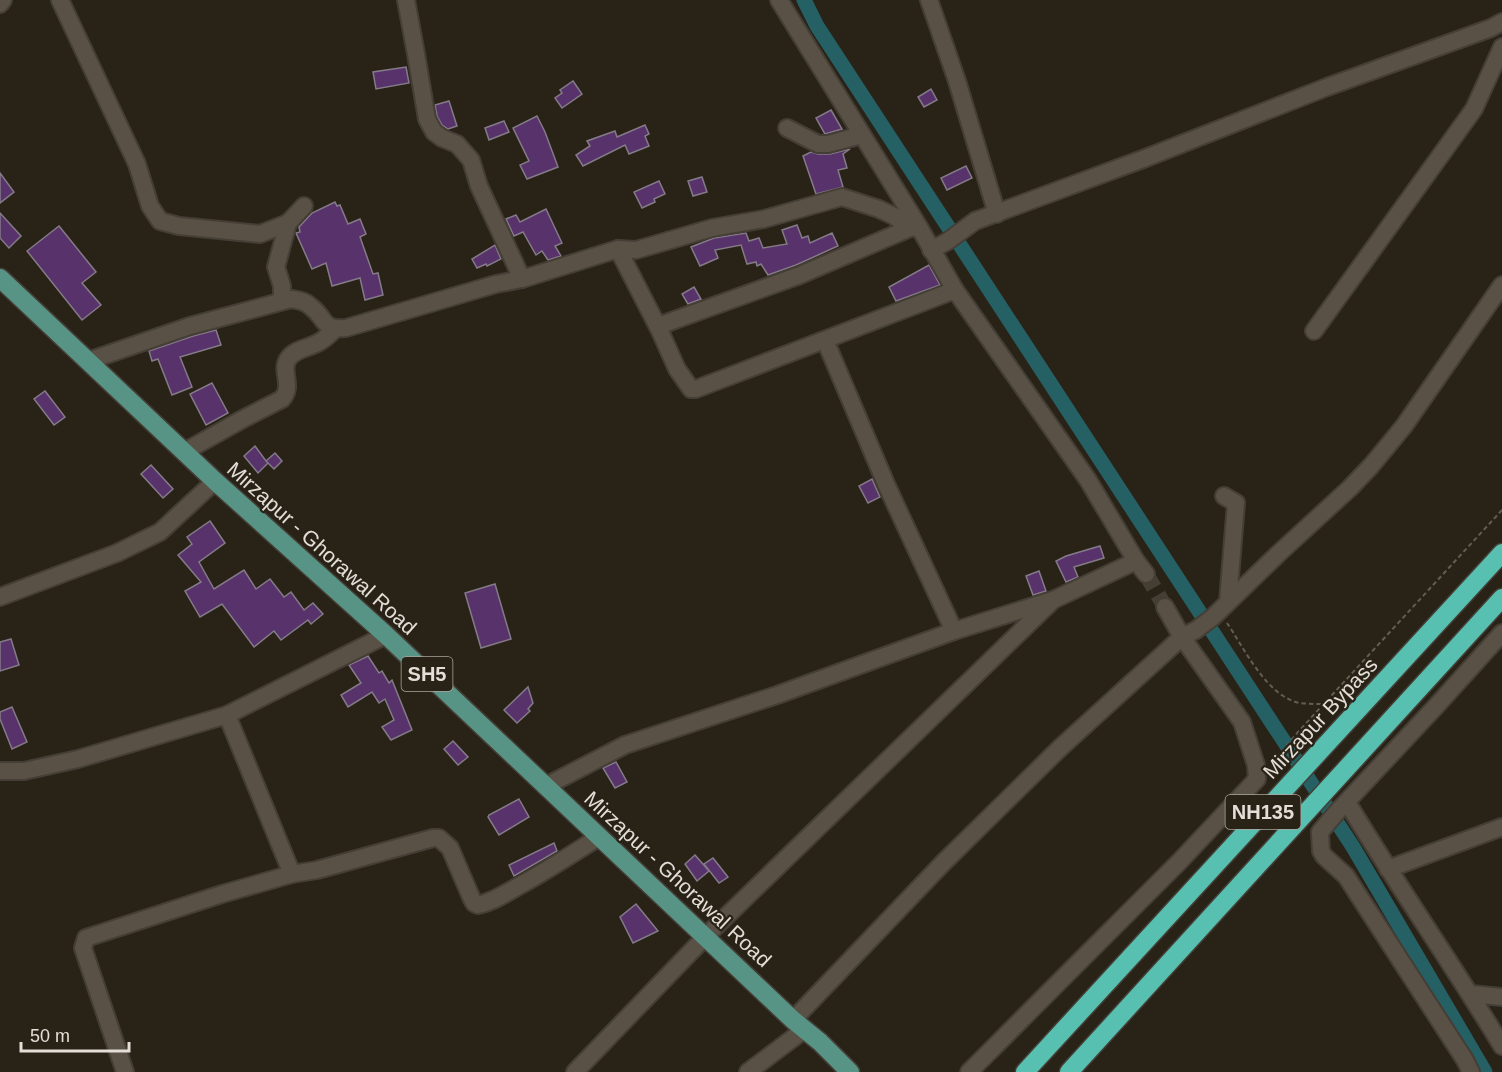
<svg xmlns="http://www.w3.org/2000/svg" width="1502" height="1072" viewBox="0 0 1502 1072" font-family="Arial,sans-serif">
  <rect width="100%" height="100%" fill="#292217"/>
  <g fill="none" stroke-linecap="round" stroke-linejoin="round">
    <polyline stroke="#256065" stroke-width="15" points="804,0 817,26 1353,847 1485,1072"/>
  </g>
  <g fill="#58326a" stroke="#847b88" stroke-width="1.5">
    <polygon points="406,67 409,83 376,89 373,72"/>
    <polygon points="573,81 582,94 562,108 555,98 562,93 560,90"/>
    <polygon points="931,89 937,100 924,107 918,97"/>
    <polygon points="449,101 457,126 448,129 442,125 437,116 435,105"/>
    <polygon points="831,110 842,129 825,134 816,118"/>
    <polygon points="537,116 545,132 558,167 527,179 520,165 529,161 513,128"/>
    <polygon points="504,121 509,132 489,140 485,128"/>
    <polygon points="645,125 649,134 645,136 649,146 629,154 625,145 583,166 576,155 590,146 587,141 615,131 617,137"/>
    <polygon points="850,149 843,154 847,168 838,170 843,187 816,194 803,156 811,152 818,154 830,154"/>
    <polygon points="966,166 972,178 947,190 941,178"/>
    <polygon points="0,173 14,192 0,203"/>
    <polygon points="702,177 707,192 693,196 688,181"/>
    <polygon points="659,181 665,194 654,199 655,202 642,208 634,192"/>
    <polygon points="335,202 337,206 340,205 348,224 360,219 366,234 360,237 373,274 378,273 383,295 365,300 360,278 332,286 326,263 312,269 296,233 300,232 299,227 312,213"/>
    <polygon points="546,209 562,243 555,246 561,256 548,260 542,251 536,255 523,232 514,236 506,219 516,215 520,222"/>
    <polygon points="0,213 21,236 9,248 0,238"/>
    <polygon points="797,225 802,238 808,236 810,243 832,233 838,246 796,265 768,275 761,264 757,266 756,262 747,264 741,245 715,250 718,258 700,266 691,247 714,238 746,233 749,241 759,238 763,248 787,244 782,230"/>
    <polygon points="59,226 96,272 82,283 101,305 82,320 27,251"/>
    <polygon points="495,245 501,259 487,266 486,264 477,268 472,259"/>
    <polygon points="929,265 940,285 896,301 889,287"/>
    <polygon points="694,287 701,299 688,304 682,294"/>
    <polygon points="216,330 221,345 180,357 192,387 172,395 158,359 152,361 149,351 193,336"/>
    <polygon points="212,383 228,413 206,425 190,394"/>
    <polygon points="45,391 65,417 54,425 34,399"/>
    <polygon points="255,446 266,461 275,453 282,461 274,469 266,461 268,463 258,473 244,456"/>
    <polygon points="151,465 173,489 163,498 141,474"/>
    <polygon points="872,479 880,497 868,503 859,486"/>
    <polygon points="210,521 225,543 199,562 214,589 244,570 256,589 270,579 284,597 291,592 304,610 313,603 323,614 311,624 308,620 281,640 274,631 254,647 222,604 200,617 185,591 201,582 178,555 192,544 187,537"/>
    <polygon points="1100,546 1104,558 1074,567 1078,577 1066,582 1056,561 1066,556"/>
    <polygon points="1039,571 1046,591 1033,595 1026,576"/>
    <polygon points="495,584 511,639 481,648 465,593"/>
    <polygon points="11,639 19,665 0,671 0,642"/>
    <polygon points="368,656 379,673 382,671 389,683 392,680 412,730 391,740 382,727 394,720 385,699 379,703 372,692 348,707 341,695 361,683 349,665"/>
    <polygon points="528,687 533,703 528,709 530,711 517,723 504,710"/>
    <polygon points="12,707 27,742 12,749 0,719 0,712"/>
    <polygon points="453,741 468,757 458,765 444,749"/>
    <polygon points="616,762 627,782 615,788 603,768"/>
    <polygon points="519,799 529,817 499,835 488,817 489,815"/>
    <polygon points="554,843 557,851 514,876 509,865"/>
    <polygon points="695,855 709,871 697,881 685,864"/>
    <polygon points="713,858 728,877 719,883 704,864"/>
    <polygon points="636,904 658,931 633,943 620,917"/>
  </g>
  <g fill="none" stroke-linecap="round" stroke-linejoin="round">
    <polyline stroke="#453e34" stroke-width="16" stroke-dasharray="16 8" stroke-linecap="butt" points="1146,574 1165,607"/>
    <defs>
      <g id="street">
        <polyline points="60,0 137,164 150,206 160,221 179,226 260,234 288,223"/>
        <polyline points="406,0 416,54 427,119 434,132 442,138 457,144 471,160 479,186 522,279"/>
        <polyline points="779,0 919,227 955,290 1088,480 1136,561 1146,574"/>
        <polyline points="929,0 957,81 997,214"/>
        <polyline points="0,4 3,0"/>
        <polyline points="787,128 818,144 828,144 862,135"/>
        <polyline points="618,249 660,331 677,369 691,389 696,389 955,290"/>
        <polyline points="931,250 948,241 975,221 1143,159 1327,87 1491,28 1502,22"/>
        <polyline points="282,301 282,286 276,267 288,223 304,206"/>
        <polyline points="658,326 800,275 910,228 917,227"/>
        <polyline points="1314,331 1474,109 1502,47"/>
        <polyline points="825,340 886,484 954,631"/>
        <path d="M 88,361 L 190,326 L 291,299 C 298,300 305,301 310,306 C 327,318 320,330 346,328 L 496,284 L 522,279 L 618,249 L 636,250 L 712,228 L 764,219 L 842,197 L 879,209 L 894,216 L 910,228"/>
        <path d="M 184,452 L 241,420 L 282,399 C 294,386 280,371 288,359 C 295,348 311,348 321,341 C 326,338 331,333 335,329"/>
        <polyline points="1224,496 1236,503 1228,602"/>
        <polyline points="0,597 117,553 160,532 215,481"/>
        <path d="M 227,715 L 292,874 L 317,870 L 433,838 L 439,838 L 450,848 L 471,897 L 474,903 L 478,905 C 492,902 505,894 517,887 C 545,872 572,854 599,837"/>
        <polyline points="0,771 24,771 78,759 227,715 386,635"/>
        <polyline points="546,786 625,745 777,695 954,631 1053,600 1136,561"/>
        <path d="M 1347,802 C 1396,884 1452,963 1502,1046"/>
        <polyline points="1388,869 1502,827"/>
        <polyline points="1471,994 1502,997"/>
        <polyline points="793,1020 943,863 1060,748 1182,637 1196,630 1213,617 1278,554 1350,488 1371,466 1404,426 1502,285"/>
        <polyline points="125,1072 83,948 86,938 222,894 292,874"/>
        <polyline points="575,1072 706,936 1053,600"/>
        <polyline points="748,1072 805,1029"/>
        <polyline points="969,1072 1180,861 1257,779 1256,765 1242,722 1182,637 1165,607"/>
        <polyline points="1471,1072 1465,1060 1346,876 1324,856 1321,851 1320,832 1337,812 1439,703 1502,633"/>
      </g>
      <polyline id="primary" points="0,278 215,481 386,635 793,1020 820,1042 850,1072"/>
      <g id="highway">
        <polyline points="1025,1072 1502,553"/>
        <polyline points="1069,1072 1502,598"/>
      </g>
    </defs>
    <use href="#street" stroke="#443e36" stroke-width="20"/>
    <use href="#primary" stroke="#443e36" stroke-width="21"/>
    <use href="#highway" stroke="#443e36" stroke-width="21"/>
    <g stroke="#635d53" stroke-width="2" stroke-dasharray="4.5 3" stroke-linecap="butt">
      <path d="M 1227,623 C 1244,648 1267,697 1300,703 C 1308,704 1316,704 1324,704"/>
      <polyline points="1272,763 1298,732 1502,510"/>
    </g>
    <use href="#street" stroke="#595145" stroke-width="16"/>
    <use href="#primary" stroke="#589486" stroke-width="18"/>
    <use href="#highway" stroke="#57c0b1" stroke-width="18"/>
  </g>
  <g text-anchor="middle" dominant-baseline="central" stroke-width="4.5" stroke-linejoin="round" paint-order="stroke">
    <g fill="#292217" stroke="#aba69d" stroke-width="1.5">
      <rect x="401.5" y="657" width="51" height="34" rx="4.5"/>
      <rect x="1225.5" y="795" width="75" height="34" rx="4.5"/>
    </g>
    <g font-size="20" font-weight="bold" fill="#e3ded7">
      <text x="427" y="674">SH5</text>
      <text x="1263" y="812">NH135</text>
    </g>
    <g font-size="21" fill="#e3ded7" stroke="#292217">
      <text transform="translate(322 548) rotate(42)">Mirzapur - Ghorawal Road</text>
      <text transform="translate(1320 718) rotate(-47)">Mirzapur Bypass</text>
      <text transform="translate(678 879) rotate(43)">Mirzapur - Ghorawal Road</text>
    </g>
  </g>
  <path d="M21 1042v9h108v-9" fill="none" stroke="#e3ded7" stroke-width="3"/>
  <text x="30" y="1042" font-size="18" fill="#e3ded7" stroke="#292217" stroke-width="4.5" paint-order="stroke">50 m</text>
</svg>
